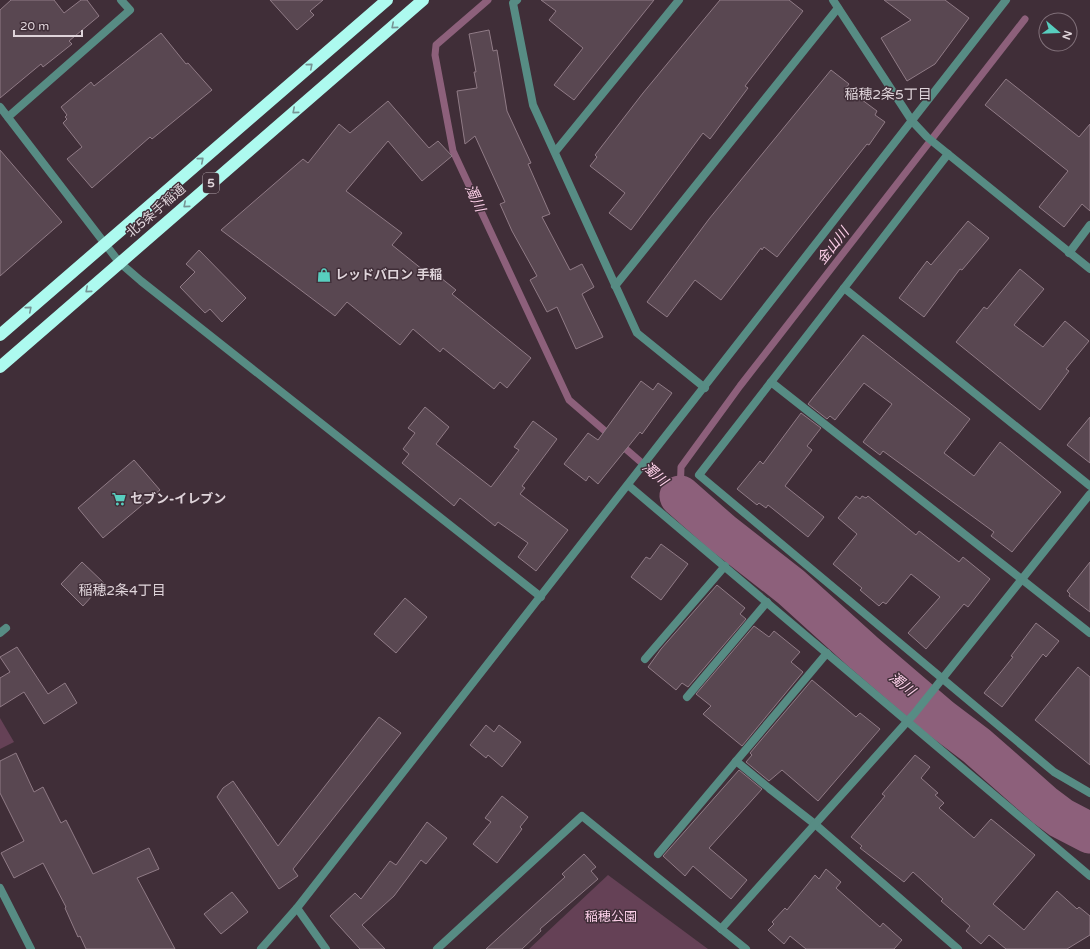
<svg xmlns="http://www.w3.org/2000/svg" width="1090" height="949" viewBox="0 0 1090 949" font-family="'Varela Round','Noto Sans JP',sans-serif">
  <rect width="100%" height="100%" fill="#402e38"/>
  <g fill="#654156">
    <polygon points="0,718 14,742 0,749"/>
    <polygon points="608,875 708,949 529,949"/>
  </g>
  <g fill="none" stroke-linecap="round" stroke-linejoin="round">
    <g stroke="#8d607b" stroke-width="7">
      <polyline points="488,0 436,45 435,55 453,151 569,400 612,437"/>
      <polyline points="620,444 680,496"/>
      <polyline points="680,496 681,467 740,386 1025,19"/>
    </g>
    <polyline stroke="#8d607b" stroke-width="41" points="680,496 722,533 791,587 863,652 940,718 977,746 1045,806 1061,818 1090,833"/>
  </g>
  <g fill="#594751" stroke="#907b86">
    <polygon points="11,0 54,0 64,13 81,0 87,0 99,16 69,41 72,44 43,67 41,64 0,98 0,10"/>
    <polygon points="270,0 323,0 310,11 314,15 297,30"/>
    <polygon points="541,0 654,0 574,100 554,85 583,48 549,20 556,11"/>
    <polygon points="720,0 789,0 803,11 745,86 748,88 710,139 703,133 631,230 609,213 625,193 590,166 597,157 595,155 643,93"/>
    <polygon points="884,0 945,0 969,18 935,64 907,81 881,38 911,20"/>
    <polygon points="489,30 493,51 497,50 507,111 531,163 528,164 550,214 542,217 570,270 582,264 594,287 582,294 603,337 576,349 557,307 547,312 530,280 537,276 512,231 500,204 505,202 475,136 465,144 457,91 477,88 474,72 476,72 469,34"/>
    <polygon points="161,33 186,64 188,63 212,90 152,139 150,137 92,188 67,159 82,147 63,123 67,119 65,117 67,115 61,107 91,82 94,86"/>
    <polygon points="831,70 849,84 846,88 877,111 875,115 885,122 869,145 867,144 777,257 764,247 762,250 761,248 721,300 695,280 667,317 647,302 709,219"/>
    <polygon points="1006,79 1079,137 1090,124 1090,211 1082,204 1064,227 1039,207 1068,171 985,105"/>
    <polygon points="388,101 429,148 438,141 452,156 422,181 388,141 346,191 402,233 392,245 433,278 436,274 456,290 452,294 531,358 507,388 500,382 494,389 443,348 440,352 413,329 400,345 347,302 335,316 221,230 303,159 308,163 339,124 350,133"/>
    <polygon points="0,150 62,222 0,276"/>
    <polygon points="968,221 989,238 962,270 960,269 924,317 899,298 927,261 931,265"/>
    <polygon points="199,250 246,298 222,322 210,309 205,313 180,287 195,272 186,264"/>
    <polygon points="1020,269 1044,289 1014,325 1043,347 1065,321 1089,341 1066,369 1069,371 1040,410 956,342 984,307 987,309"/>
    <polygon points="863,335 970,419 944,453 974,476 1000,442 1061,492 1012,552 991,536 994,532 883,451 880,455 863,442 892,404 864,383 835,420 830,416 827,419 808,404"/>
    <polygon points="641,381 653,390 658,383 672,393 642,434 640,432 598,484 589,476 586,481 564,464 588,433 598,440"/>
    <polygon points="425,407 449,427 436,444 491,487 519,450 514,447 533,421 557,439 522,486 525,488 520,494 568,530 536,571 518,557 528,543 498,522 495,526 460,498 454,506 402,463 409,454 403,449 415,433 408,428"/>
    <polygon points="801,413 821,428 807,446 812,450 785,486 824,517 808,537 768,505 766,508 759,503 757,505 737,489 760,461 763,464"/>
    <polygon points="1090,417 1090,463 1067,445"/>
    <polygon points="134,460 160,490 103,538 78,508"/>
    <polygon points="856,496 860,499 862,496 866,498 868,496 916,535 919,531 959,562 963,557 990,579 968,607 964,604 926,649 908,633 940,597 911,574 886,604 883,602 879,606 860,590 862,588 833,564 857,534 838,518"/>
    <polygon points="661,544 688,564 661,600 631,577 646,557 650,559"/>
    <polygon points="82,562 104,583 83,606 61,584"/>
    <polygon points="1090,562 1090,612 1069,596 1070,594 1067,591"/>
    <polygon points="717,585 745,608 740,614 746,619 688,687 682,683 676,690 648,667 661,649"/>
    <polygon points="405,598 427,617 396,653 374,634"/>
    <polygon points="1036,623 1059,641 1046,657 1043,654 1002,707 984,693 1013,657 1011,656"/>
    <polygon points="754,626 769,637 774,631 800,652 791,662 803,672 742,746 703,714 711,706 696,694"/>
    <polygon points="17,647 48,694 65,683 77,703 44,724 24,692 0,707 0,678 10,672 0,657"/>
    <polygon points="1078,667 1090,677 1090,765 1035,720"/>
    <polygon points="812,680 856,717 860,713 880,729 818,801 782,770 769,781 746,762 752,755 750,753"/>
    <polygon points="379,717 401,733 293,869 298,876 279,889 217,797 223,788 233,781 278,846"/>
    <polygon points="486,725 494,732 499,725 521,742 502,767 488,755 486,758 470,745"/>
    <polygon points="16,753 34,792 43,787 61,823 66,820 93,874 149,848 159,869 137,878 175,949 86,949 80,936 78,937 65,908 66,907 43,863 14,878 1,853 24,841 0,793 0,761"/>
    <polygon points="915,755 930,767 921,778 938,793 935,795 944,803 939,808 974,838 991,819 1035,855 993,904 1024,930 1057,891 1077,909 1079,907 1090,916 1090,935 1067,949 1006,949 989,935 981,944 966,931 970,926 941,901 943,899 913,872 904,882 860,848 862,846 851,837 885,796 882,794"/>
    <polygon points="739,770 762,789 709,848 747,880 731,899 693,866 685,876 663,856"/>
    <polygon points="502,796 528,817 520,827 522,829 497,863 473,844 491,822 485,818"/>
    <polygon points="427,822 447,838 426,864 421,860 394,896 362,925 385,949 360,949 330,916 355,893 361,899 390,861 396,865"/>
    <polygon points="584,854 596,867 591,871 598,879 540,929 541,931 522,949 486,949 565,877 562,874"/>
    <polygon points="826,869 841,882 836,888 880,927 883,923 902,940 894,949 806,949 790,936 784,944 768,930 774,924 772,922 785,908 787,910 815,875 819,879"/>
    <polygon points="232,892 248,912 221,934 204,914"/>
  </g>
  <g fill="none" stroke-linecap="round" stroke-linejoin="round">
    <g stroke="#578c84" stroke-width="8">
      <polyline points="645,659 725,566"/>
      <polyline points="687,697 767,602"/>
      <polyline points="736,761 770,789"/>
      <polyline points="658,854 827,653"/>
    </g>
    <g stroke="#578c84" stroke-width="8">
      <polyline points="517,0 513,3 533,105 637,333 705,388"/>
      <polyline points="833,0 912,121 927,137 1090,269"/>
      <polyline points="0,107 119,262 141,281 541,597"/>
      <polyline points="8,117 130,10 121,0"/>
      <polyline points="555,152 679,0"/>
      <polyline points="948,154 699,475 1054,772 1090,793"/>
      <polyline points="1069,253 1090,225"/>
      <polyline points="615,286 838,8"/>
      <polyline points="844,288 1090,486"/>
      <polyline points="771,382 1090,633"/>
      <polyline points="628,485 1090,876"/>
      <polyline points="0,633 6,628"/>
      <polyline points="770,789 816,825 958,949"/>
      <polyline points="0,888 31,949"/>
      <polyline points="297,908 326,949"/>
      <polyline points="721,929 914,714 1090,494"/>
      <polyline points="261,949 297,908 1006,0"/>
      <polyline points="437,949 582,816 746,949"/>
    </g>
    <g stroke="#adfaef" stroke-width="12">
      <polyline points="0,335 387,0"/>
      <polyline points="0,367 423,0"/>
    </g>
  </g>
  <defs><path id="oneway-chevron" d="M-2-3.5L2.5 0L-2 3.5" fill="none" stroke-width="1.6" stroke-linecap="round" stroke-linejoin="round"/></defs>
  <g stroke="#769494">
    <use href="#oneway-chevron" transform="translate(394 26) rotate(139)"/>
    <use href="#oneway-chevron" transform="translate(310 66) rotate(-41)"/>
    <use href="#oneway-chevron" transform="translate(295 111) rotate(139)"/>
    <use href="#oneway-chevron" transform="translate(201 160) rotate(-41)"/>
    <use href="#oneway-chevron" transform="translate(186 205) rotate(139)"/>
    <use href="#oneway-chevron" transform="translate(88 290) rotate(139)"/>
    <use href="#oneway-chevron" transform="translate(29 309) rotate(-41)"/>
  </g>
  <defs>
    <symbol id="shop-bare" viewBox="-9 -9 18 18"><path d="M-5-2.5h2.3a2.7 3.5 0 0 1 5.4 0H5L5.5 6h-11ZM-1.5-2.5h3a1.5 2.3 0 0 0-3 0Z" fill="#58cebf" stroke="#402e38" stroke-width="2.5" paint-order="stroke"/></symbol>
    <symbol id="supermarket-bare" viewBox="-9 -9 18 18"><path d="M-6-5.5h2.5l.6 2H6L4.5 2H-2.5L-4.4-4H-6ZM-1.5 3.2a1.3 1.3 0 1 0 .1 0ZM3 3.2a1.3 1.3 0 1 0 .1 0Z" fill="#58cebf" stroke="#402e38" stroke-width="2.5" paint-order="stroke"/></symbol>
  </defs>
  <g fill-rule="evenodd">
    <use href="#shop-bare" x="314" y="265" width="20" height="20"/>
    <use href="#supermarket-bare" x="109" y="489" width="20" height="20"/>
  </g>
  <g text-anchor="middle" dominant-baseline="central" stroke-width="3" stroke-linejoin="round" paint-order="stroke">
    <rect fill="#402e38" stroke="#afa2a9" stroke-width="1" x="203" y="173" width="16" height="20" rx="3"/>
    <g font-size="12" font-weight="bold" fill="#dfd4da">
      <text x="211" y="183">5</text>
    </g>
    <g font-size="13" fill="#dfd4da" stroke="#402e38">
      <text transform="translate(156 211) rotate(-41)">北5条手稲通</text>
    </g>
    <g font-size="13" font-weight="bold" fill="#dfd4da" stroke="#402e38" text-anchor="start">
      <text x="335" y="275">レッドバロン 手稲</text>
      <text x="130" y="499">セブン-イレブン</text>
    </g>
    <g font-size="13" fill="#fcd0e9" stroke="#402e38">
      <text x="611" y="917">稲穂公園</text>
    </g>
    <g font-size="14" fill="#dfd4da" stroke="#402e38">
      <text x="888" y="94">稲穂2条5丁目</text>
      <text x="122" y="590">稲穂2条4丁目</text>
    </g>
    <g font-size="14" font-style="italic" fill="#fccfe8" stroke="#402e38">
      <text transform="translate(475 198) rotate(65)">濁川</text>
      <text transform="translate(833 246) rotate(-52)">金山川</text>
      <text transform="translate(655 474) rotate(41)">濁川</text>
      <text transform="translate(902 684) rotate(39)">濁川</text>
    </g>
  </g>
  <g transform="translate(1058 32) rotate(109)"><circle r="19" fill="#402e38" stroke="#807079"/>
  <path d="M0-3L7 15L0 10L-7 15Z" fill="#58cebf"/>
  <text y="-6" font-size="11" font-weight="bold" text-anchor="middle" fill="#dfd4da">N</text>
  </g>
  <path d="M14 30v6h68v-6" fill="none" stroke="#dfd4da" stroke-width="2"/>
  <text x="20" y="30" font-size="12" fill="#dfd4da" stroke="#402e38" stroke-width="3" paint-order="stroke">20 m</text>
</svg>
